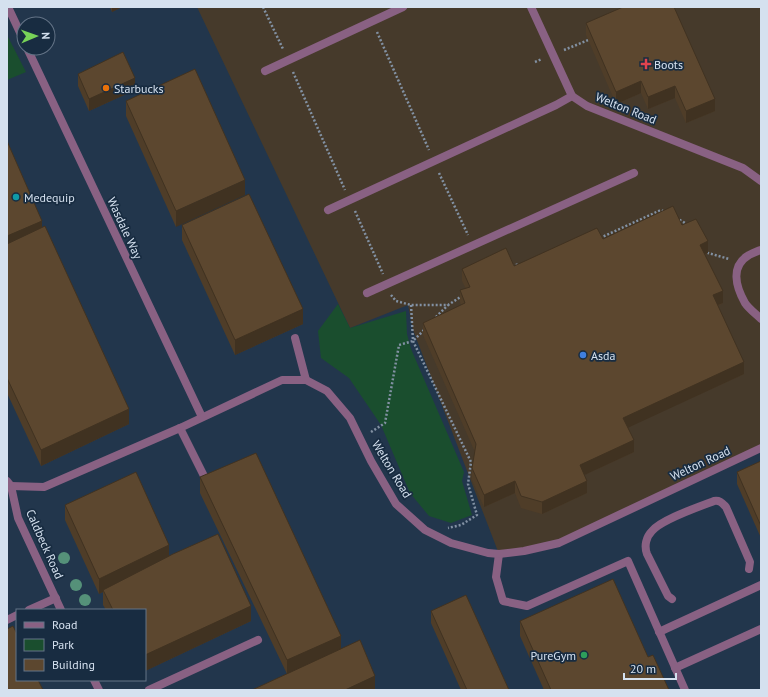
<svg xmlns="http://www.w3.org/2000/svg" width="768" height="697" viewBox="0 0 768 697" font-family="'PT Sans',sans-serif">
  <rect width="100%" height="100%" fill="#22364c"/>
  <polygon fill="#463a2b" points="197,7 761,7 761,448 559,543 499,554 413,330 408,305 350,328"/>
  <g fill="#1a4e2e">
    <polygon points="7,35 26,72 7,80"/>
    <polygon points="338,304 350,328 406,311 407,334 411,349 464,472 462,481 472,515 451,523 429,516 410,493 381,425 349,378 321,358 318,331"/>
  </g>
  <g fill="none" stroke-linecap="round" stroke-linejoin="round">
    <g stroke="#8291a3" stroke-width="2.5" stroke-dasharray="2 2" stroke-linecap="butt">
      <polyline points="263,7 283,49"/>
      <polyline points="377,32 429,150"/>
      <polyline points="564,50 591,39"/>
      <polyline points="535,62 542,59"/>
      <polyline points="293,72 345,190"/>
      <polyline points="439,173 468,235"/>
      <polyline points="355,211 383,274"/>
      <polyline points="676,218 687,224"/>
      <polyline points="600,238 661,210 665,212"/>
      <polyline points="708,252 708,253 729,259"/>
      <polyline points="512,266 519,264 520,267"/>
      <polyline points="391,295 396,301 411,305 448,305 462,296"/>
      <polyline points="411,305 413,341 471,462 468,484 477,515 461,525 448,528"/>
      <polyline points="436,317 448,305"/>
      <polyline points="371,432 385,423 399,345 413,341 424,330"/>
    </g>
    <g stroke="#896183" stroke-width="8">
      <polyline points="8,7 24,41"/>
      <polyline points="27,48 202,417"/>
      <polyline points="265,71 403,7"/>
      <polyline points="328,210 556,105 572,96"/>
      <path d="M 761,250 C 757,251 753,253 749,255 C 730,266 736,287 745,303 C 749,309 756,314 761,319"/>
      <polyline points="367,293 634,173"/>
      <polyline points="180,428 205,478"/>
      <polyline points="499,554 496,577 503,601 527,606 628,561 685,690"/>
      <path d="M 672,599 L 668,596 L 647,554 C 644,546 646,537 652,531 C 662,519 699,507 714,501 C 720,500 722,503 726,507 L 750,562 L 749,569"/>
      <polyline points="29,610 56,598"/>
      <polyline points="7,620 17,615"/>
      <polyline points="659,632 761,585"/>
      <polyline points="675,668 761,629"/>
    </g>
    <g stroke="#896183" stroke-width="8">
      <polyline points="531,7 572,96 587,106 743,168 761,181"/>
      <polyline points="295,338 306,380"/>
      <polyline points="7,481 11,486 18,518 61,610"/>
      <polyline points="11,486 44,487 180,428 282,380 306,380 327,391 350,418 371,461 396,504 425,530 451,543 488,553 499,554 524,551 559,543 761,448"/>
      <polyline points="94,680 99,690"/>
      <polyline points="149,690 258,640"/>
    </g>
  </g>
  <g fill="#559179">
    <circle cx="64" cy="558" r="6"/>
    <circle cx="76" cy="585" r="6"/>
    <circle cx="85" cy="600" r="6"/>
  </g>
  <g fill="#4f3d28">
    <polygon points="110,7 122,7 112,12"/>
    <polygon points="586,23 715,111 686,123 675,98 648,109 641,93 616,104 586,35"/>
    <polygon points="195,69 176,227 126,116 126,101"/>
    <polygon points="78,74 135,90 89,111 78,86"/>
    <polygon points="7,141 42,228 129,424 41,466 7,393"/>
    <polygon points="182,225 303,324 235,355 182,240"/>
    <polygon points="682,225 708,253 705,255 723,303 718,306 744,374 628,427 634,452 584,475 587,493 542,514 521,508 515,493 484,507 472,480 472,468 475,452 423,335 423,323 461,305 460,302 460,290 466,289 462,281 462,269 514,266 603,239"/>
    <polygon points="761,461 761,538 737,484 737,472"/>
    <polygon points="200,477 341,649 375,690 287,674 200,493"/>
    <polygon points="65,505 169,557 251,621 145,671 145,610 106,610 103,605 103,592 99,594 65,520"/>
    <polygon points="431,611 509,690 461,690 431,623"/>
    <polygon points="520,621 648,657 669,690 544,690 520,636"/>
  </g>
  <g fill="#403221">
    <polygon points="112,7 122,7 112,12"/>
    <polygon points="135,78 135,90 89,111 89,99"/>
    <polygon points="641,81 641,93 616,104 616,92"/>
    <polygon points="675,86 675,98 648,109 648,97"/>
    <polygon points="715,99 715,111 686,123 686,111"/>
    <polygon points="245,180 245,195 176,227 176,211"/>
    <polygon points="42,221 42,236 7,252 7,236"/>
    <polygon points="708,241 708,253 700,256 700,245"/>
    <polygon points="723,291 723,303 713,307 713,295"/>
    <polygon points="303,309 303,324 235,355 235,340"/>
    <polygon points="744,362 744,374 623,430 623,418"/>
    <polygon points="129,409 129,424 41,466 41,450"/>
    <polygon points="634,440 634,452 580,477 580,465"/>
    <polygon points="515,481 515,493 484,507 484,495"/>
    <polygon points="587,481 587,493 542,514 542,502"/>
    <polygon points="169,545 169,561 103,590 103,592 99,594 99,579"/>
    <polygon points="251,606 251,621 145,671 145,655"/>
    <polygon points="341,636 341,652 287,675 287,660"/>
    <polygon points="375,676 375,690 345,690"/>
  </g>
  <g fill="#5c472f" stroke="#403221">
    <polygon points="623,7 674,7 715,99 686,111 675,86 648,97 641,81 616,92 586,23"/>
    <polygon points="123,52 135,78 89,99 78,74"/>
    <polygon points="195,69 245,180 176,211 126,101"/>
    <polygon points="7,141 42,221 7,236"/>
    <polygon points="249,194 303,309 235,340 182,225"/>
    <polygon points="673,206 682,225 696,219 708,241 700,245 723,291 713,295 744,362 623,418 634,440 580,465 587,481 542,502 521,496 515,481 484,495 472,468 476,444 423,323 465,303 460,290 470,287 462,269 506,248 514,266 597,228 603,239"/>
    <polygon points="45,226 129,409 41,450 7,378 7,244"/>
    <polygon points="256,453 341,636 287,660 200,477"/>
    <polygon points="761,461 761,526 737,472"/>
    <polygon points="136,472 169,545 99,579 65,505"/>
    <polygon points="218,534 251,606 145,655 145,610 113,610 103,590 173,554"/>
    <polygon points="613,579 648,657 653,655 669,690 551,690 520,621"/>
    <polygon points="466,595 509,690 467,690 431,611"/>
    <polygon points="13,626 17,634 17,680 38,680 43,690 7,690 7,629"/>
    <polygon points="360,640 375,676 345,690 252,690"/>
  </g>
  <path fill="#e0444e" stroke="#182c41" stroke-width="1.5" d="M644 58h4v4h4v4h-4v4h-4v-4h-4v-4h4z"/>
  <circle fill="#e8710a" stroke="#182c41" stroke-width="1.5" cx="106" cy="88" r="4"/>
  <circle fill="#0f9aa8" stroke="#182c41" stroke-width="1.5" cx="16" cy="197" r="4"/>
  <circle fill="#3f7fe0" stroke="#182c41" stroke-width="1.5" cx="583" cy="355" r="4"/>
  <circle fill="#2e9e5b" stroke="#182c41" stroke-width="1.5" cx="584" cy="655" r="4"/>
  <g text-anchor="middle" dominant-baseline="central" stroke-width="3.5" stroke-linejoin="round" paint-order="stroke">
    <g font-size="12" fill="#d5e1ef" stroke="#182c41" text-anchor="start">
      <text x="654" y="64">Boots</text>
      <text x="114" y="88">Starbucks</text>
      <text x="24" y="197">Medequip</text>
      <text x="591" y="355">Asda</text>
      <text x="576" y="655" text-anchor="end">PureGym</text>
    </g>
    <g font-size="12" fill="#d5e1ef" stroke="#182c41">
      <text transform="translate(626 108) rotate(22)">Welton Road</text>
      <text transform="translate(125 228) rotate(65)">Wasdale Way</text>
      <text transform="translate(700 463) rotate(-25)">Welton Road</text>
      <text transform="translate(392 469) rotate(59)">Welton Road</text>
      <text transform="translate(45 544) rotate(66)">Caldbeck Road</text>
    </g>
  </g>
  <rect width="768" height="697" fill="none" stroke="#d5e1ef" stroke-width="16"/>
  <rect x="16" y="609" width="130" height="72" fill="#182c41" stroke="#647487"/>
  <rect x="24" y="622" width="20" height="6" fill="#896183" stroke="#647487"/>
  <text x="52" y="629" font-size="12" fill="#d5e1ef">Road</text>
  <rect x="24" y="639" width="20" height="12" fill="#1a4e2e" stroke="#647487"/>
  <text x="52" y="649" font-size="12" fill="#d5e1ef">Park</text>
  <rect x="24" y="659" width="20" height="12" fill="#5c472f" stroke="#647487"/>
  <text x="52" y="669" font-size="12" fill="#d5e1ef">Building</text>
  <g transform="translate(36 36) rotate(88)"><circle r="19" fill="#182c41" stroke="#647487"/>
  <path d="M0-3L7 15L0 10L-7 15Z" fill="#78d258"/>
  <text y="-6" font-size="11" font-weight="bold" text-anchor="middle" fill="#d5e1ef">N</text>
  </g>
  <path d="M624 673v6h52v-6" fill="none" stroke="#d5e1ef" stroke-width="2"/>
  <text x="630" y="673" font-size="12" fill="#d5e1ef" stroke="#182c41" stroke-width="3" paint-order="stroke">20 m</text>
</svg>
